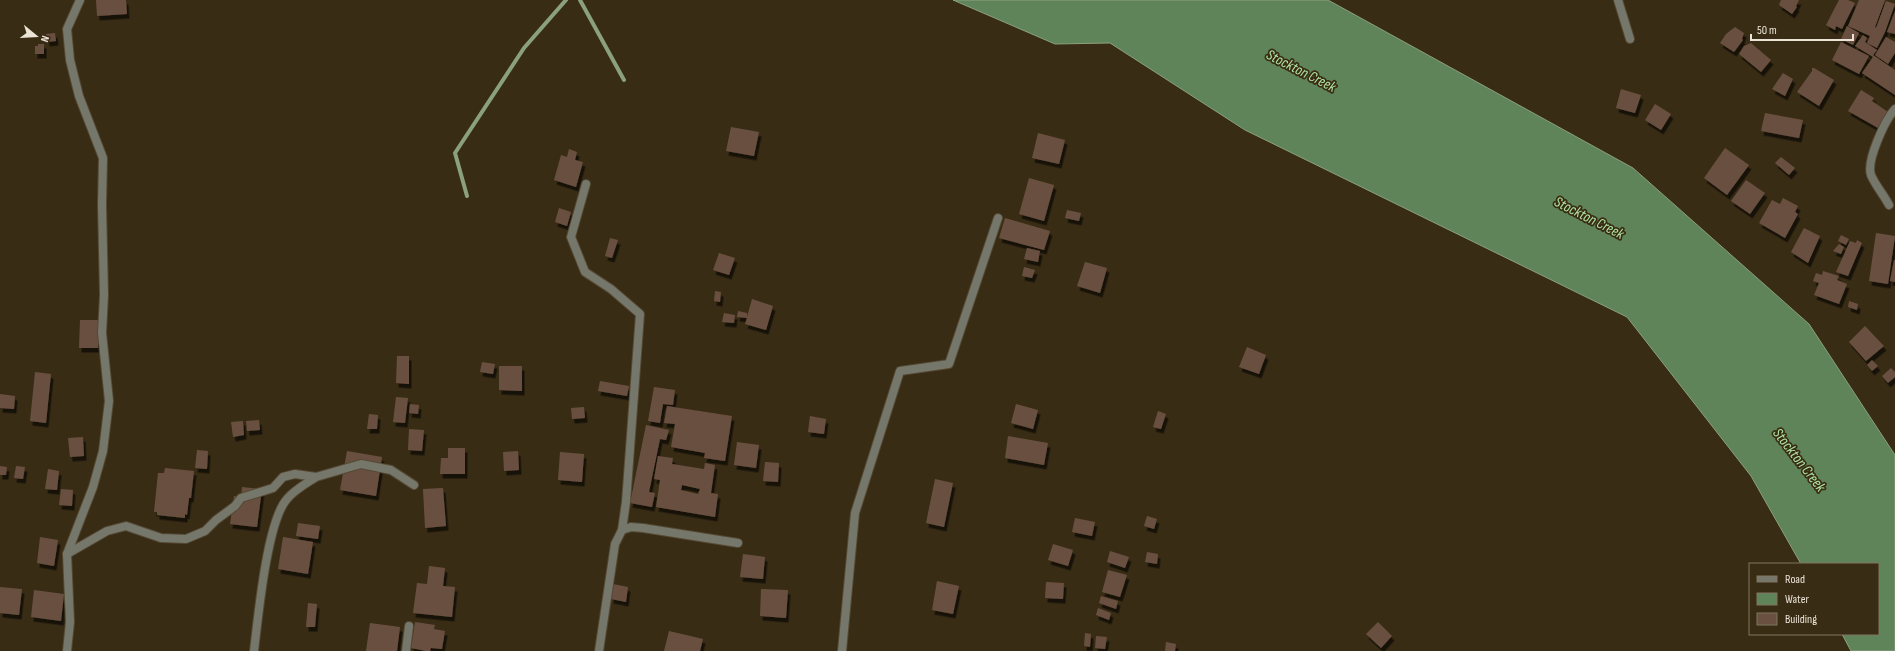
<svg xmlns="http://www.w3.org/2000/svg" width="1895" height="651" viewBox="0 0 1895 651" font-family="'Sofia Sans Condensed',sans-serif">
  <defs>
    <filter id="shadow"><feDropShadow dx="2.5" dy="4.5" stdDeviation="0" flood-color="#0009"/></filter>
  </defs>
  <rect width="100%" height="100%" fill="#392c15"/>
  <polygon fill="#608459" stroke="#8aa07e" points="953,0 1328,0 1633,168 1809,324 1895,455 1895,651 1851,651 1842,634 1878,634 1878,564 1801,564 1751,476 1627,317 1245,130 1110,43 1055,44"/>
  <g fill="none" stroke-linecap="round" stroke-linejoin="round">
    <g stroke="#8aa07e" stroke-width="4">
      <polyline points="580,0 624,80"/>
      <polyline points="467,196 455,153 524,48 566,0"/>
    </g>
  </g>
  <g fill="#695041" fill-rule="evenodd" filter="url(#shadow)">
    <polygon points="96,0 126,0 127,14 97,16"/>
    <polygon points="1781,0 1799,0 1796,6 1797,7 1792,14 1779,5"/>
    <polygon points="1839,0 1848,0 1855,3 1842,29 1836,26 1835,30 1826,25"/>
    <polygon points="1859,0 1885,0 1875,27 1876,28 1886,1 1895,4 1885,32 1877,48 1867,43 1870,36 1848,26"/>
    <polygon points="1895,11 1895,34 1887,32"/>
    <polygon points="1847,26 1859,33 1853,45 1841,39"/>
    <polygon points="1735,27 1744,33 1742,39 1743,40 1734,52 1720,43 1726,34"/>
    <polygon points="55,33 56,41 47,42 46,34"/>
    <polygon points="1863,35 1867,38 1865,42 1877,50 1873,55 1895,70 1895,95 1862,73 1873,57 1855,46"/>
    <polygon points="1886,37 1895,42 1895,53 1888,64 1875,55"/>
    <polygon points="1841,42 1869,56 1859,74 1832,60"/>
    <polygon points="1751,43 1771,60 1761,72 1739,54 1744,46"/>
    <polygon points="38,44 44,44 44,54 35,54 35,46 38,46"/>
    <polygon points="1812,68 1814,68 1834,80 1819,106 1797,92 1812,71"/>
    <polygon points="1783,73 1793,79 1785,96 1772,89"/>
    <polygon points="1621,89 1641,95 1635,113 1616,108"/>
    <polygon points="1861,90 1874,98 1872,101 1888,112 1878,128 1848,111"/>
    <polygon points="1655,104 1671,114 1661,130 1645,120"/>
    <polygon points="1765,113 1803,120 1799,138 1761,131"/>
    <polygon points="731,127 759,132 754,156 726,151"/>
    <polygon points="1038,133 1065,140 1059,164 1032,158"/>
    <polygon points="1725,148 1749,165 1727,195 1704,178"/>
    <polygon points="569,149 577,152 575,160 583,162 576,187 554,180 561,155 567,157"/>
    <polygon points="1781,157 1795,168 1789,175 1775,163"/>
    <polygon points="1029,178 1054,185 1044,221 1019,214"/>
    <polygon points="1746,180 1765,193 1750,214 1731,201"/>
    <polygon points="1783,198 1798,206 1795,212 1798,214 1785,238 1759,223 1772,200 1780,204"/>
    <polygon points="559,208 571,212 567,226 555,222"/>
    <polygon points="1067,210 1081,213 1079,221 1065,218"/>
    <polygon points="1005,218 1050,231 1044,250 999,238"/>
    <polygon points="1804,228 1820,236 1808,263 1791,252"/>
    <polygon points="1876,233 1895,236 1888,284 1869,281"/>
    <polygon points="1841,235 1849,239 1846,245 1838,241"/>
    <polygon points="610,238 618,240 612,258 605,256"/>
    <polygon points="1857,240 1862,243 1848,276 1836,272 1850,241 1856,243"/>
    <polygon points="1839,244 1844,247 1841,254 1833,251"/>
    <polygon points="1027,248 1040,251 1038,262 1024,259"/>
    <polygon points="719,253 735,258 729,275 713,270"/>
    <polygon points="1894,260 1895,260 1895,282 1890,281"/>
    <polygon points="1085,262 1107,268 1100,293 1077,286"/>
    <polygon points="1024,267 1035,270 1032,278 1022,276"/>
    <polygon points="1823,271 1839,276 1837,280 1847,284 1839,304 1814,295 1819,283 1813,281 1816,273 1822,275"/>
    <polygon points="715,291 721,292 720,302 714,301"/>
    <polygon points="752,299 773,306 766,330 745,324 747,318 737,317 738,311 747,313 747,317"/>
    <polygon points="1849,301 1858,304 1857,310 1848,307"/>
    <polygon points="724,313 735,315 734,323 722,322"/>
    <polygon points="80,320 98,320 98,348 79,348"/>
    <polygon points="1865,326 1884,346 1866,361 1849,342"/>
    <polygon points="1247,347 1266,355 1259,374 1239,367"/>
    <polygon points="397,356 409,356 409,384 396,383"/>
    <polygon points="1872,360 1878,366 1872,371 1867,365"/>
    <polygon points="482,362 495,364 493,374 480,372"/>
    <polygon points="499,366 522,366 522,391 499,390"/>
    <polygon points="1891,368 1895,372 1895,377 1888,383 1882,376"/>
    <polygon points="35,372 51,374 46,423 30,421"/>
    <polygon points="600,381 629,386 627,396 598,391"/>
    <polygon points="654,387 675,390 673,405 663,404 660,423 648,421"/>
    <polygon points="0,394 15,396 14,409 0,408"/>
    <polygon points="396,397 408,398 405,423 393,422"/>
    <polygon points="410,404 419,405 418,414 409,413"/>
    <polygon points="1016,404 1038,410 1033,429 1011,423"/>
    <polygon points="667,406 732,416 725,461 704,458 705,453 671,447 675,424 664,423"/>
    <polygon points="584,407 585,418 572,419 571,408"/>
    <polygon points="1158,411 1166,414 1161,429 1153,427"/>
    <polygon points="369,414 378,415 377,429 367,429"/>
    <polygon points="810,416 826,419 824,434 808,432"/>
    <polygon points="259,420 260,430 247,431 246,421"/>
    <polygon points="243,421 244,435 233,437 231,422"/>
    <polygon points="646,425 669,430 666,440 660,439 649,492 655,493 652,507 630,503"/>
    <polygon points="409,429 424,430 422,451 408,450"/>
    <polygon points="1008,436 1048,443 1044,465 1005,458"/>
    <polygon points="83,437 84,456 70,457 68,438"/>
    <polygon points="737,442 759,445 756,468 734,465"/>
    <polygon points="448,448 465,448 465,474 440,474 441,458 448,458"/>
    <polygon points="197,450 208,451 207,469 195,468"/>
    <polygon points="347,451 382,457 376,496 340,490"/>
    <polygon points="518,451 519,470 504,471 503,452"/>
    <polygon points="560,452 584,454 582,482 558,480"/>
    <path d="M 658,456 L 673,458 L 672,464 L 704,469 L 705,463 L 715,465 L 711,493 L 718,494 L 715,517 L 656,507 L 660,480 L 654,479 ZM 682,485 L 700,489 L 698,494 L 681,490 Z"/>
    <polygon points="765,462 779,463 778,482 763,481"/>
    <polygon points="0,466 7,467 6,475 0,475"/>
    <polygon points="16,466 25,467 23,479 14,478"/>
    <polygon points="165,468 194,471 191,498 189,498 187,515 185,514 185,518 157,515 157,512 154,512 158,473 164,473"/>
    <polygon points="48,469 59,471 57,490 45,489"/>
    <polygon points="935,479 953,483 944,527 926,523"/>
    <polygon points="242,487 262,489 257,527 230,524 234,496 241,497"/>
    <polygon points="443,488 446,526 425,528 423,489"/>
    <polygon points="61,489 73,490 72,506 59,505"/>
    <polygon points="1147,516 1157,519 1154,529 1144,526"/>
    <polygon points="1075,518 1095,522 1092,536 1072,532"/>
    <polygon points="298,523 320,526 318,539 296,536"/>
    <polygon points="40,537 58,540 54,566 37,563"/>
    <polygon points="283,537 313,542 308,574 278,569"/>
    <polygon points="1053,544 1073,550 1068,566 1048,560"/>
    <polygon points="1110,551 1129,557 1125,568 1107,562"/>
    <polygon points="1147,552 1158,554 1157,564 1145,562"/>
    <polygon points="743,554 765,557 763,579 740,577"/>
    <polygon points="429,566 445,568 443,586 455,587 452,617 413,613 417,583 427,584"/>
    <polygon points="1108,570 1127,575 1120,597 1102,592"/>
    <polygon points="937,581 959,586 953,614 932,610"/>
    <polygon points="1046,582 1064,583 1063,599 1045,598"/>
    <polygon points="613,584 628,587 626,602 611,599"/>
    <polygon points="0,587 22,589 19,615 0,613"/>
    <polygon points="761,589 788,590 786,618 760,616"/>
    <polygon points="34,590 64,594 61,621 31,617"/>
    <polygon points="1101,596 1118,601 1116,609 1099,603"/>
    <polygon points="308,603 317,604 315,627 306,627"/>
    <polygon points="1098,608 1111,613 1109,620 1096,615"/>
    <polygon points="415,622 435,625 434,629 445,631 442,649 431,648 430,651 426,651 411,648"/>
    <polygon points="1378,622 1392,636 1381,648 1366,634"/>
    <polygon points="370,623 400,627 397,651 366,651"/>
    <polygon points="669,631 703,639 700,651 664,651"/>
    <polygon points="1085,633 1091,634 1090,647 1084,646"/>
    <polygon points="1096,636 1107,637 1105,649 1095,648"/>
    <polygon points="1166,642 1176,644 1175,651 1165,651"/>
  </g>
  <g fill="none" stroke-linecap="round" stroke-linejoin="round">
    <defs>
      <g id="street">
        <polyline points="1618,0 1630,39"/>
        <polyline points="586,184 571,237 585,272 611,289 640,314 626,502 622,530"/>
        <path d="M 1889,205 C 1884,195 1875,185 1871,175 C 1866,161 1885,120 1895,109"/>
        <polyline points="67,554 107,531 126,526 161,538 186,539 205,531 216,520 235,506 241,498 273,488 283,477 295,474 316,477 361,464 391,470 414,485"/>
        <polyline points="67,651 70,622 67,554 93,487 103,451 109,401 102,333 104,295 102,205 103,158 79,96 70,60 67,29 80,0"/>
        <path d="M 254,651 C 258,618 267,521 287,499 C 294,490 307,483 316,477"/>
        <polyline points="406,651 409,626"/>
        <polyline points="599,651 615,544 622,530 631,527 643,528 738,543"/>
        <polyline points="842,651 855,513 900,371 949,364 998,218"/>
      </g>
    </defs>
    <use href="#street" stroke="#554934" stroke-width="10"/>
    <use href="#street" stroke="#76776b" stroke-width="8"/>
  </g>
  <g text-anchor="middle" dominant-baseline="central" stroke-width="3.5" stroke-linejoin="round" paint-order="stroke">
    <g font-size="15" font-style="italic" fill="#aee5a2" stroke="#392c15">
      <text transform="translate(1301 71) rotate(27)">Stockton Creek</text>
      <text transform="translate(1589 218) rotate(27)">Stockton Creek</text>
      <text transform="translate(1799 460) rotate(52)">Stockton Creek</text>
    </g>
  </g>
  <rect x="1749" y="563" width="130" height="72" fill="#392c15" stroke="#807562"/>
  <rect x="1757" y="576" width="20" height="6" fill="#76776b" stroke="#807562"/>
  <text x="1785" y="583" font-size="12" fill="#ebe3d5">Road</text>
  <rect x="1757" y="593" width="20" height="12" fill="#608459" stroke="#807562"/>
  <text x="1785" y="603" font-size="12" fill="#ebe3d5">Water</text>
  <rect x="1757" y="613" width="20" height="12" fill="#695041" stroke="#807562"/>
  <text x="1785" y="623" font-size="12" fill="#ebe3d5">Building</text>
  <g transform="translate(36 36) rotate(108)" stroke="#392c15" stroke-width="3" paint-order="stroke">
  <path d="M0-3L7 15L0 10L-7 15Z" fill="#ebe3d5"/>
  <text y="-6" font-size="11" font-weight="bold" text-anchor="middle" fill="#ebe3d5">N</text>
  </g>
  <path d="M1751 34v6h102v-6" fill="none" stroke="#ebe3d5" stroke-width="2"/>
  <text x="1757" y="34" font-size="12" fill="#ebe3d5" stroke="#392c15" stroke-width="3" paint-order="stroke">50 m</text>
</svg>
